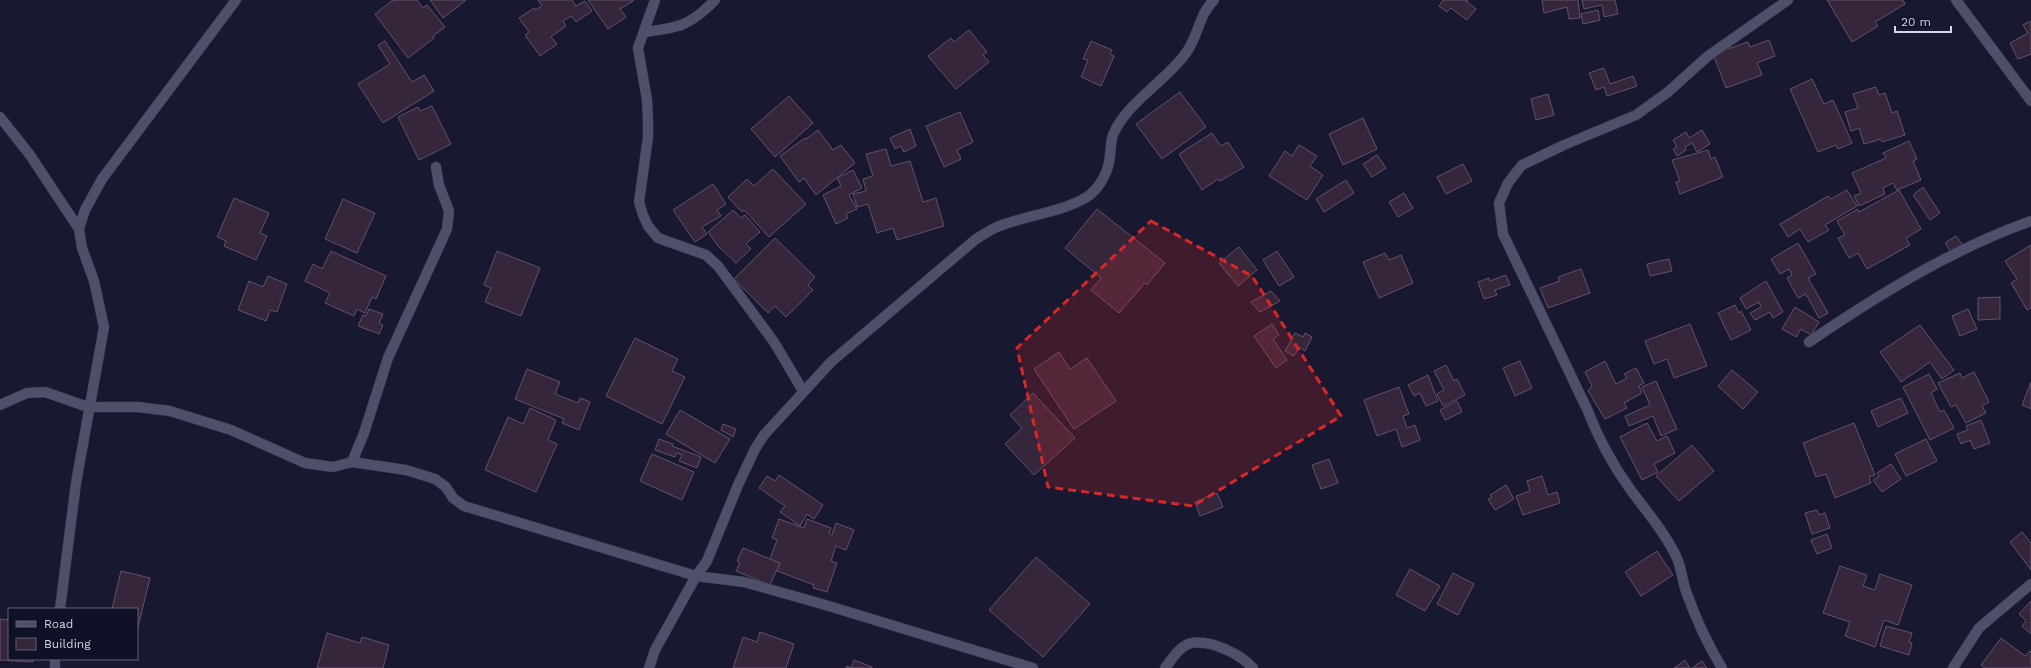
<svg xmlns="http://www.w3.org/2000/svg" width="2031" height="668" viewBox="0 0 2031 668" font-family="'Work Sans',sans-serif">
  <rect width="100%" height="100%" fill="#181930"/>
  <g fill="#35263c" stroke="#62516a">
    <polygon points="393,0 417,0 423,8 427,5 445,27 433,36 434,38 408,58 375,14"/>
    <polygon points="430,0 466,0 443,18"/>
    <polygon points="538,0 572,0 576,6 585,1 592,11 576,22 571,16 563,21 566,26 551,37 557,44 540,56 525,35 529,32 519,18 534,8 535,10 542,6"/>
    <polygon points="588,0 633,0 633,1 620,9 626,17 608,29"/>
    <polygon points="1443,0 1468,0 1466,1 1476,9 1467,20 1451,8 1447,12 1439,6"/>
    <polygon points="1542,0 1578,0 1580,18 1569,19 1567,7 1544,13"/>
    <polygon points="1582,0 1615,0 1618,14 1604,17 1602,5 1584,9"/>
    <polygon points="1827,0 1903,0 1905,4 1875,22 1878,26 1852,42"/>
    <polygon points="1598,10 1600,20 1583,24 1581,14"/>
    <polygon points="2031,21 2031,54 2018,59 2010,43 2028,33 2023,25"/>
    <polygon points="969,30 987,52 983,55 989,62 956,89 928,56 951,38 954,42"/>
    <polygon points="1769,40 1775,56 1757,63 1762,75 1726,88 1713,54 1748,42 1750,47"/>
    <polygon points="385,41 412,82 424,75 434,91 383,123 358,84 390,64 378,45"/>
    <polygon points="1091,41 1112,50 1110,54 1114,56 1101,86 1081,77 1088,60 1083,59"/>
    <polygon points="1604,68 1610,84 1633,76 1637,86 1607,96 1604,87 1596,90 1589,73"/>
    <polygon points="1812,79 1824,104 1833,100 1852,143 1838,149 1836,145 1818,152 1790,89"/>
    <polygon points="1876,87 1879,95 1885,93 1892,113 1897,111 1905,135 1882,142 1881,139 1864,144 1859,128 1851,131 1845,112 1858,108 1853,94"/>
    <polygon points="1180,92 1206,127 1162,159 1136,124"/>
    <polygon points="1548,94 1554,115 1536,120 1531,99"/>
    <polygon points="789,96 813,123 775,157 751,129"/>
    <polygon points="432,106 451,144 419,160 398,117 418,107 420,111"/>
    <polygon points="960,112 973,142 957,150 961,159 944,167 926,126"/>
    <polygon points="1363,118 1377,149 1343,165 1329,134"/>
    <polygon points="910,129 916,146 904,152 901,146 895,149 890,138"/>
    <polygon points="818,130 833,150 841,145 855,163 816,195 804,178 799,182 780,156 805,138 806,139"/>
    <polygon points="1702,130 1710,144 1697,152 1692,143 1685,147 1686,150 1677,156 1673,149 1677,147 1673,140 1686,132 1689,138"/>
    <polygon points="1212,133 1221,146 1228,142 1244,167 1220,181 1218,179 1202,190 1179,154"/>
    <polygon points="1909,141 1917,159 1913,161 1921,180 1897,190 1893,183 1883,188 1885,194 1859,206 1854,196 1861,193 1852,173 1886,158 1883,153"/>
    <polygon points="1299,145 1317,156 1310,166 1323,175 1307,200 1269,176 1285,151 1292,156"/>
    <polygon points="886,149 891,166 910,161 923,202 936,198 944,226 897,240 893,228 877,233 868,204 857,207 853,194 866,191 863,179 873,176 866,154"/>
    <polygon points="1708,150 1711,159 1715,157 1723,177 1680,194 1676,182 1680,181 1672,160"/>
    <polygon points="1377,155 1386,168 1372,177 1363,164"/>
    <polygon points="1463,164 1472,181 1446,194 1437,177"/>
    <polygon points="773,169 806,204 769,237 744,210 742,212 728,197 747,179 754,186"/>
    <polygon points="853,170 862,188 849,195 857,209 846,214 848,218 836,224 823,195 841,186 837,178"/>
    <polygon points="1346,180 1354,193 1324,212 1316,199"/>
    <polygon points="713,184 726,204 717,210 721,216 702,227 707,234 695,242 673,210"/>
    <polygon points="1923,187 1940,213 1930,220 1913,195"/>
    <polygon points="1847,190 1857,206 1825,225 1829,230 1808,242 1800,229 1788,237 1780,224 1828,196 1831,199"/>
    <polygon points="1899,190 1921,229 1906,238 1910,245 1867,269 1858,253 1849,258 1838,238 1845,235 1837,221 1858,209 1859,212"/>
    <polygon points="1404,193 1413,208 1398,217 1389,202"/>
    <polygon points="234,198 269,213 260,233 267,236 256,260 224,246 226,241 217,237"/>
    <polygon points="343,199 375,213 357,253 325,239"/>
    <polygon points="1097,209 1165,263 1147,285 1145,283 1119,313 1091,290 1101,278 1065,248"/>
    <polygon points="733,210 741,218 745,215 760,232 746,244 751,249 736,263 718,246 708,232"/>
    <polygon points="1956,236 1962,244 1951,252 1945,243"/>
    <polygon points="775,238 815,277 808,285 813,290 786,317 775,306 768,313 734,279"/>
    <polygon points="1798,243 1816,274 1808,278 1828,313 1819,318 1806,294 1798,298 1787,278 1792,275 1789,269 1780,274 1771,259"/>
    <polygon points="2031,245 2031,308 2027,310 2011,283 2017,279 2005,261"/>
    <polygon points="1239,247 1257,270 1238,286 1219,263"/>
    <polygon points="331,251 386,276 376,299 372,297 365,313 357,309 354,316 325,303 330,293 305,281 313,264 322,269"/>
    <polygon points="497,251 540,268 521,316 485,302 491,288 484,285"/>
    <polygon points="1277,251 1294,277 1279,286 1263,260"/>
    <polygon points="1385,253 1389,260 1401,255 1413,283 1379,298 1363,262"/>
    <polygon points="1669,259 1672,271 1650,276 1647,264"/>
    <polygon points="1581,269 1590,293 1548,308 1540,288 1560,281 1558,277"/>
    <polygon points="1506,275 1510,285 1495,290 1497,295 1484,299 1478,282 1489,278 1490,281"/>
    <polygon points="268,276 287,284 277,312 270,310 266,321 238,310 249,281 263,287"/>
    <polygon points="1766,281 1783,312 1773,318 1770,312 1755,320 1750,313 1761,307 1759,302 1746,309 1740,298"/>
    <polygon points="1271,291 1280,301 1260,312 1251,302"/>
    <polygon points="2000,297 2000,319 1978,320 1978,298"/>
    <polygon points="1735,305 1739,313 1741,311 1751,330 1731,340 1718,313"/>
    <polygon points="1795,307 1819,322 1811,335 1801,329 1796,337 1782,329"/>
    <polygon points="369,309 383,314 379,323 383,325 379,334 358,326 363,315 366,316"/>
    <polygon points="1968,309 1977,329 1960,336 1952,316"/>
    <polygon points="1272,324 1279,335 1273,339 1287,360 1276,368 1254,336"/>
    <polygon points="1690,324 1707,366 1674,378 1667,359 1654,364 1645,341"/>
    <polygon points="1920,325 1954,370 1942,379 1930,362 1901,382 1880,352"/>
    <polygon points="1295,333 1303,337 1305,333 1312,337 1305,351 1299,347 1294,356 1285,351"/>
    <polygon points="635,338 678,359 672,371 685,377 662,424 606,396"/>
    <polygon points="1059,352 1070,369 1087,358 1116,401 1074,429 1034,369"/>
    <polygon points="1520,361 1532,388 1515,396 1503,368"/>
    <polygon points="1605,361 1616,384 1627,378 1624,374 1636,368 1644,383 1639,386 1642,393 1624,403 1627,408 1605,419 1588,391 1592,386 1585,372"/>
    <polygon points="1446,365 1454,381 1457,379 1465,395 1443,406 1437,394 1444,390 1434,371"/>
    <polygon points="527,369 560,382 555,394 578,403 580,398 590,402 579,430 562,423 564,419 515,399"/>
    <polygon points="1732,370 1758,392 1743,409 1718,386"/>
    <polygon points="1974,372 1989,402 1982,406 1986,413 1966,423 1956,405 1951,407 1938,383 1960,373 1962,378"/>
    <polygon points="1929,374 1937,389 1931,393 1940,412 1944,410 1954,428 1930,440 1903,387"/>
    <polygon points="1428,375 1438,401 1426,406 1420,393 1414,396 1408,385"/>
    <polygon points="1656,381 1677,429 1661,436 1653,416 1629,426 1625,416 1650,405 1642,387"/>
    <polygon points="2031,382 2031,409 2022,405"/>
    <polygon points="1399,387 1409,414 1403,416 1407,428 1415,425 1420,440 1402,447 1396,429 1377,436 1364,400"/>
    <polygon points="1033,393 1075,438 1034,475 1005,444 1022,428 1010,415"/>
    <polygon points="1901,398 1908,413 1878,427 1871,411"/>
    <polygon points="1457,401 1462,412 1445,420 1440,410"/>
    <polygon points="530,408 556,420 548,440 557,444 536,492 485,470 508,417 523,424"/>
    <polygon points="680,410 730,439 715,463 666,434"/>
    <polygon points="1981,420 1990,443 1974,449 1970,440 1961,444 1957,434 1968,430 1966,426"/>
    <polygon points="1647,423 1657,441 1667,436 1675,453 1654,464 1658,472 1642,480 1620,437"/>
    <polygon points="1854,423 1875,475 1869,477 1871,483 1835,498 1826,474 1816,477 1803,443"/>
    <polygon points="723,424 736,429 733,437 721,430"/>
    <polygon points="659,439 673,444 672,446 701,457 697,468 679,461 682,455 676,453 675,457 655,450"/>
    <polygon points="1926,439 1937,461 1906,476 1895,454"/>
    <polygon points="1692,445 1714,471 1679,501 1656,476"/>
    <polygon points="652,454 694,472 682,500 640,481"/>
    <polygon points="1329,459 1338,483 1321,489 1312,465"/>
    <polygon points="1891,464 1901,479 1882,492 1873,480 1879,476 1877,473"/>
    <polygon points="779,475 823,505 814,519 807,514 800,526 780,512 785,506 759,488 767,476 775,481"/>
    <polygon points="1542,476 1548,495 1557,492 1560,503 1523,515 1516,496 1530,491 1527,481"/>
    <polygon points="1506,485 1514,499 1495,510 1488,499 1492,497 1490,495"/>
    <polygon points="1217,493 1223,507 1200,516 1195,502"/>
    <polygon points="1817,510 1819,515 1825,513 1830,528 1812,534 1805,513"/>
    <polygon points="779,519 804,528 807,519 831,528 829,533 832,535 836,523 854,530 846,550 836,546 831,561 837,563 827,592 813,588 814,585 767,567 777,540 772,538"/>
    <polygon points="2022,532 2031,543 2031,570 2010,542"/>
    <polygon points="1827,534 1832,548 1817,554 1811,540"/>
    <polygon points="743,548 780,563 770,585 736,571 740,562 737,561"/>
    <polygon points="1657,551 1673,575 1641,596 1625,572"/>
    <polygon points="1036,557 1090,604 1043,657 989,610"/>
    <polygon points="1840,566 1867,575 1863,586 1875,590 1880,574 1912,585 1898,625 1884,620 1875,647 1845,636 1850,622 1823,613"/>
    <polygon points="1410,569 1440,586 1425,611 1396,595"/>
    <polygon points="121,571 150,578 137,631 137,609 112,609"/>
    <polygon points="1453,573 1474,584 1458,615 1437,604"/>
    <polygon points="2031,601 2031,634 2022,626 2026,621 2019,614"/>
    <polygon points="0,619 9,620 9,659 33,659 33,662 0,660"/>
    <polygon points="1886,626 1912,633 1909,642 1912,643 1909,655 1880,646"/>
    <polygon points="760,632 794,644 786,668 733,668 743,637 757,642"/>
    <polygon points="327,633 360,643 362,637 389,645 383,668 317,668"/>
    <polygon points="2001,638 2025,656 2030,651 2031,652 2031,668 1985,668 1981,665"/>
    <polygon points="854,660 872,667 872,668 846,668 847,666 851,668"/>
    <polygon points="1685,660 1690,668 1674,668"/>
    <polygon points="1702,661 1707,668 1692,668"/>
  </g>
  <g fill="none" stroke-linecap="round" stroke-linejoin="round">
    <defs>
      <g id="minor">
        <polyline points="655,0 638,48 647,100 648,120 648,137 639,202 643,215 648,226 658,238 706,255 718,266 774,342 803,391"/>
        <polyline points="1956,0 2031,101"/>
        <path d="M 644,32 C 678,28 690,26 715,0"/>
        <polyline points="0,117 30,155 79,229"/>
        <path d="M 1809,342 C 1878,295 1952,249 2031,221"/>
        <polyline points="0,405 27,393 45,392 88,407 138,407 170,411 231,430 305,463 333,467 352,462 406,470 435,479 446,487 453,498 464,506 696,576 744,582 822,604 1033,668"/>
        <polyline points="352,462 364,433 388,358 447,229 449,211 439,185 436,167"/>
        <polyline points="60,609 76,483 104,327 94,281 82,248 79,229 85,210 102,179 236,0"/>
        <polyline points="55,668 55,659"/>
        <path d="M 649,668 L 655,650 L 696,576 L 707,561 L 738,485 L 755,449 L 764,435 L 831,362 L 976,239 C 983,235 990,230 997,227 C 1026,215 1060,213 1087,197 C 1098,190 1107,174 1109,162 C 1111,152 1110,144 1113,135 C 1126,103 1166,81 1186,53 C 1198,37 1199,14 1214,0"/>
        <path d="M 1165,668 C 1172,659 1180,645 1192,643 C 1212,640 1240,654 1253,668"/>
        <path d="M 1722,668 C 1708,645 1696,619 1687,594 C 1682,582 1682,568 1676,556 C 1664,531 1646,511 1630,489 C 1612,464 1598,438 1587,409 L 1503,234 L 1499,203 L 1508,183 L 1522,165 L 1564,145 L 1636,115 L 1668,92 L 1708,56 L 1788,0"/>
        <polyline points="1953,668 1979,628 2031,584"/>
      </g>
    </defs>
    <use href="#minor" stroke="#333245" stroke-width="11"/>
    <use href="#minor" stroke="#4e506b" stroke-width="10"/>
  </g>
  <path fill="#d62828" fill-opacity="0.2" stroke="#d62828" stroke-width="3" stroke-dasharray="8 5" stroke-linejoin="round" d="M 1151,221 L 1252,276 L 1341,416 L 1193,506 L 1048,487 L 1017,348 Z"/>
  <rect x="8" y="608" width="130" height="52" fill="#101026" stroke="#5f6073"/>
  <rect x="16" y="621" width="20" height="6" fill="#4e506b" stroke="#5f6073"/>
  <text x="44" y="628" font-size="12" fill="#d5d7e7">Road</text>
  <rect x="16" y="638" width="20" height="12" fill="#35263c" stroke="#5f6073"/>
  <text x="44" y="648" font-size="12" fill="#d5d7e7">Building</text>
  <path d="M1895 26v6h56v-6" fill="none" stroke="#d5d7e7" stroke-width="2"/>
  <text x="1901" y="26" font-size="12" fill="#d5d7e7" stroke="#101026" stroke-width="3" paint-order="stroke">20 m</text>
</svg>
